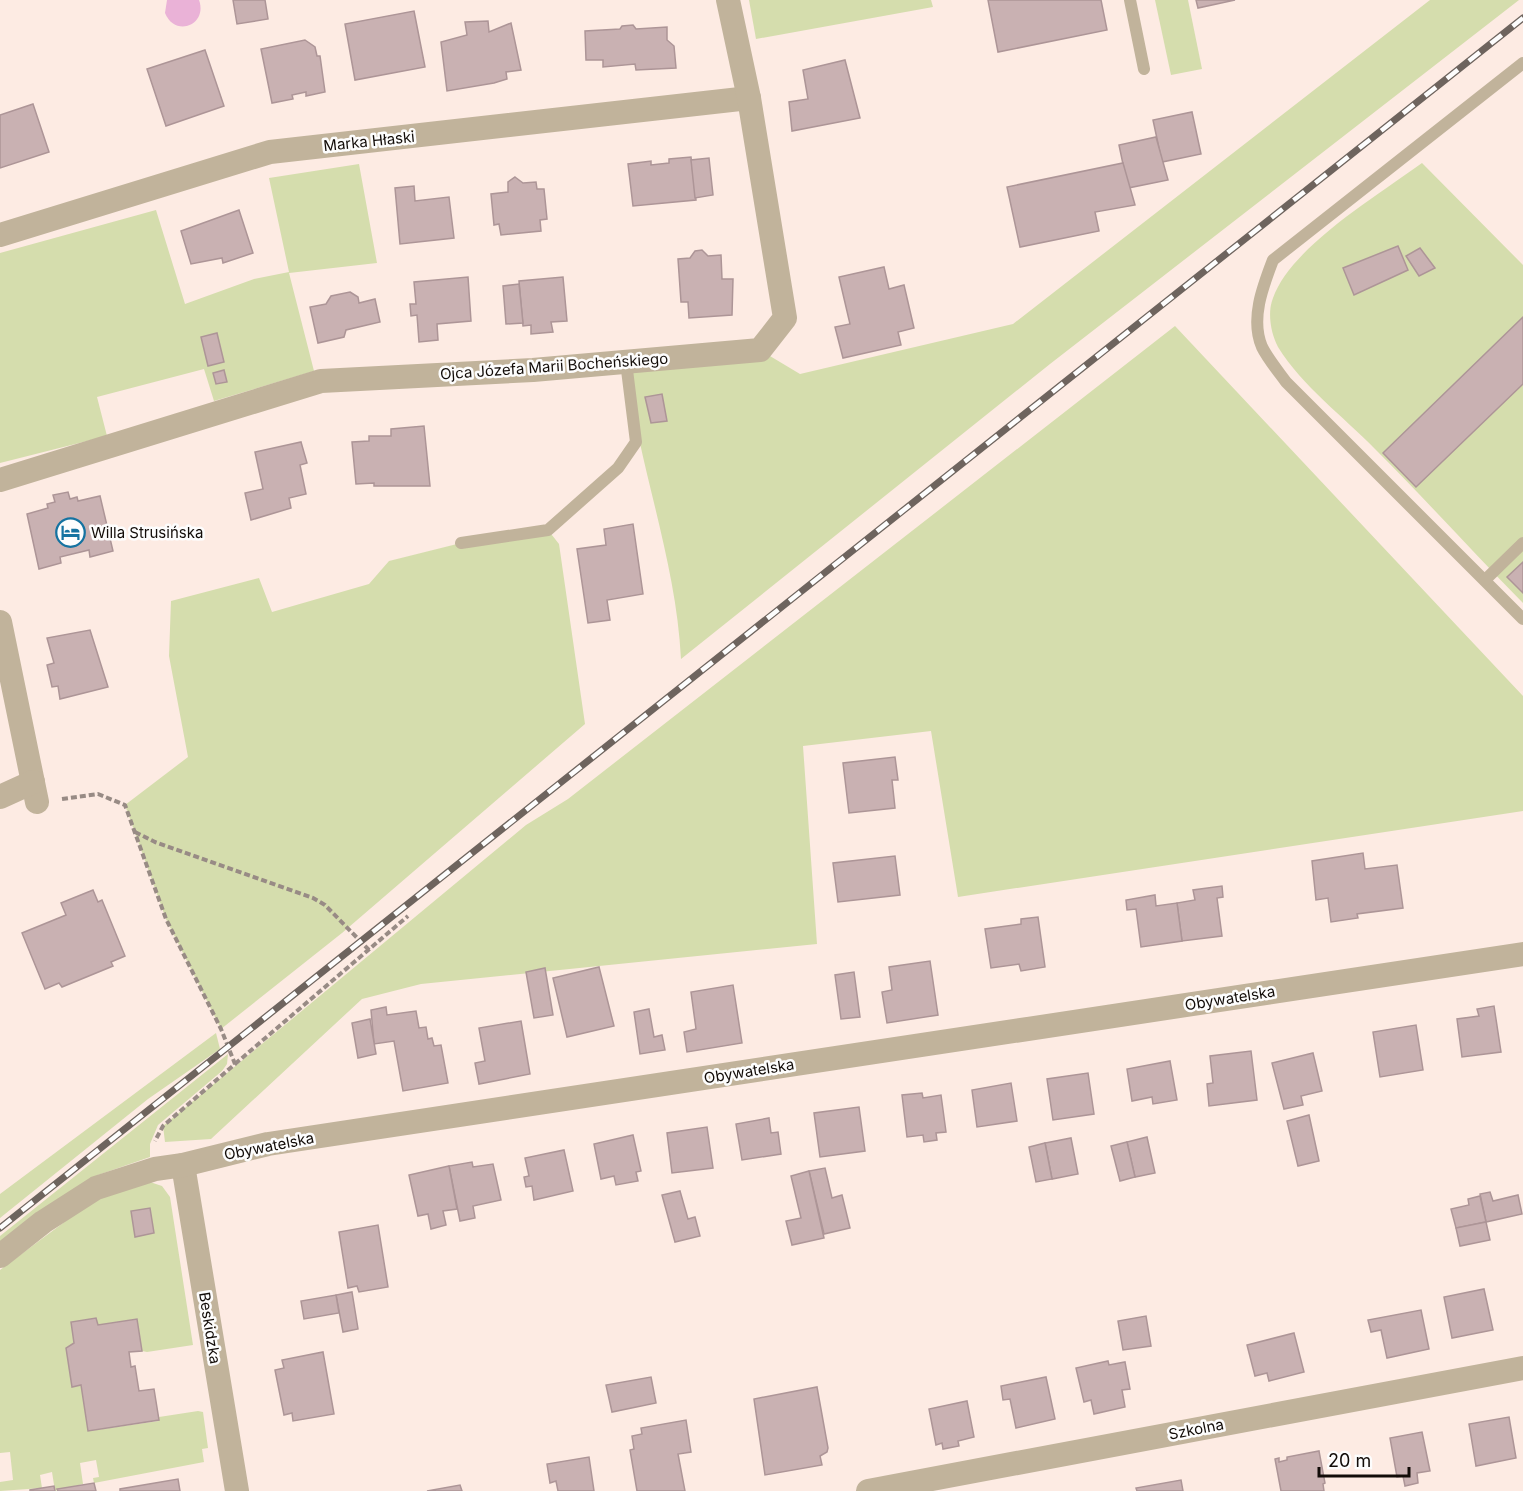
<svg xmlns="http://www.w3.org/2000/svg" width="1523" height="1491" viewBox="0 0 1523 1491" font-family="Inter,sans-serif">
  <rect width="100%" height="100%" fill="#fdebe3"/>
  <g fill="#d5ddad">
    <polygon points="749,0 931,0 933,7 756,39"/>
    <polygon points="1155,0 1188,0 1202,69 1171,75"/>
    <path d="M 1430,0 L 1519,0 L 1050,364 L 681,659 C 676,558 637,462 626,362 L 760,350 L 800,374 L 1013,324 Z"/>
    <path d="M 1422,163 L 1523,265 L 1523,603 C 1473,552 1425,499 1375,449 C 1343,416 1302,386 1278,347 C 1271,334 1267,313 1273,298 C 1291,247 1377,196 1422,163 Z"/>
    <polygon points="359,164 377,263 289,273 314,371 214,401 204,369 97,397 107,436 0,463 0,253 156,210 185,304 254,279 289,272 269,178"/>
    <polygon points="1175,326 1523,696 1523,811 958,897 931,731 803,746 817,944 421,984 362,999 211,1139 165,1142 163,1126 526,825 568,799"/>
    <polygon points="548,530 559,544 585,724 342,933 221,1029 166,919 125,805 188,757 169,656 171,601 259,578 272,612 369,584 389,561 461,543"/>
    <polygon points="216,1033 220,1049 148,1099 0,1218 0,1194"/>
    <polygon points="228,1054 227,1064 222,1071 158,1125 150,1144 150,1157 98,1175 0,1245 0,1236"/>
    <polygon points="144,1180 162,1186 170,1197 193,1345 147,1352 142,1351 137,1319 98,1325 96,1318 71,1322 74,1343 66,1348 72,1386 81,1385 88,1431 159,1421 159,1417 198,1411 203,1412 208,1448 202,1449 204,1462 94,1483 93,1478 99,1477 96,1460 80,1463 83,1484 55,1491 52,1472 40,1475 42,1488 0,1491 0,1482 13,1480 10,1452 0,1453 0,1270 90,1203"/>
  </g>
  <path fill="#eab2d7" d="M 167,0 L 199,0 C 208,25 175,38 165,13 Z"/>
  <g fill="#c9b1b2" stroke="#ad9597" stroke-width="1.5">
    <polygon points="233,0 265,0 268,19 237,24"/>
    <polygon points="988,0 1101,0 1107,30 998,52"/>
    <polygon points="1196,0 1235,0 1198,8"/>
    <polygon points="414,11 425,67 355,80 345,24"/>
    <polygon points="488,21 489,32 511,23 521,70 506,72 507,79 494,83 447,91 441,42 467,35 465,22"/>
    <polygon points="633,25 636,29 667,27 667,40 674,46 676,68 636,70 635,64 603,67 603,60 586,60 585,31 620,29 622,26"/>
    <polygon points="305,40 315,47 317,56 320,56 325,92 306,96 306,92 292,95 293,99 272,103 261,49"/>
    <polygon points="205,50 224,106 166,126 147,69"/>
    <polygon points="845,60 860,118 792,131 789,102 808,99 803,70"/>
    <polygon points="33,104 49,152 0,168 0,115"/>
    <polygon points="1192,112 1201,154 1162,162 1153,120"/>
    <polygon points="1156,137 1168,180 1128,188 1119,145"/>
    <polygon points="691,157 696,200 633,206 628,164 651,161 651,165 669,163 669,159"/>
    <polygon points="709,158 713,195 695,198 691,160"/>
    <polygon points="1123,163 1135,205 1095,212 1099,231 1020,247 1007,187"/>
    <polygon points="515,177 523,183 536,182 537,189 544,189 547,219 540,220 541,231 501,235 499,224 494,225 491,194 508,192 508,182"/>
    <polygon points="414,186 415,201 449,197 454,238 400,244 395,188"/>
    <polygon points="239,210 253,253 223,263 222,258 191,264 181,231"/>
    <polygon points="1398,246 1408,270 1354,295 1343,268"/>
    <polygon points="1420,248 1435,268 1419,276 1406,256"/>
    <polygon points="702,250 708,256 721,255 722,279 733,279 732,315 689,318 688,302 681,302 678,259 690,258 695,251"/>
    <polygon points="884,267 889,289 904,285 914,328 898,332 901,345 843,358 835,327 850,324 839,277"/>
    <polygon points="468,277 471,321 437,324 438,340 419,342 417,315 411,316 410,304 416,304 414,282"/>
    <polygon points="563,277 567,321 551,322 553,332 531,334 531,325 523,326 519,281"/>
    <polygon points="519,284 523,323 506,324 503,286"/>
    <polygon points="350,292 358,297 359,303 375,299 380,322 346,330 344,337 318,343 310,307 326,304 331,296"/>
    <polygon points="1523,317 1523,384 1416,487 1383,453"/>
    <polygon points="217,333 224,362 208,366 201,337"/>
    <polygon points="224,370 227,382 216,384 213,373"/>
    <polygon points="662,394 667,421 651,423 645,397"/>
    <polygon points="424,426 430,486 374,486 374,483 356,484 352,442 369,441 369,436 391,436 391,429"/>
    <polygon points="301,442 307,463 300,465 306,494 289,498 291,508 251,520 245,493 263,489 255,452"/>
    <polygon points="68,492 70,499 77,497 78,501 100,496 113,551 90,557 89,550 60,557 61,563 39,569 27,514 48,508 47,504 55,502 53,495"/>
    <polygon points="633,524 643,594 607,600 610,620 588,623 577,549 606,545 604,529"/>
    <polygon points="1523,562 1523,593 1507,577"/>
    <polygon points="90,630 108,687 60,699 58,686 52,687 47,665 54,663 47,638"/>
    <polygon points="895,757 898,780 892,780 895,808 849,813 843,763"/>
    <polygon points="1363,853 1365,869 1397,865 1403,908 1357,914 1358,918 1331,922 1328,898 1316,900 1312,861"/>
    <polygon points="895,856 900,895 838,902 833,863"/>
    <polygon points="1222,886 1223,897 1217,898 1222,936 1182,941 1177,903 1195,900 1193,890"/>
    <polygon points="93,890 98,902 102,900 125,956 111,962 113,966 62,987 59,983 45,989 22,933 66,915 61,903"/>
    <polygon points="1155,895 1156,906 1177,903 1182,941 1141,947 1136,909 1127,910 1126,900"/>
    <polygon points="1038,917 1045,967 1021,971 1019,964 991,968 985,929 1021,924 1021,919"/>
    <polygon points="930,961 938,1015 887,1023 882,992 892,990 889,967"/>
    <polygon points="599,967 614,1026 567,1037 553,978"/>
    <polygon points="545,968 553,1015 534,1018 526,972"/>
    <polygon points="854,972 860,1017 841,1019 835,975"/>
    <polygon points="733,985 742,1043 687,1052 684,1032 696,1029 691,992"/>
    <polygon points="1494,1006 1501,1052 1462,1057 1457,1019 1479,1016 1477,1009"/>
    <polygon points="386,1007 387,1015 416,1011 419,1028 426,1027 428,1039 432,1038 434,1046 441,1045 448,1083 403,1091 394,1041 374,1044 371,1010"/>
    <polygon points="649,1009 654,1037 662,1035 665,1050 640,1054 634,1012"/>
    <polygon points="370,1019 376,1054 358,1058 352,1023"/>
    <polygon points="521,1021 530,1074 479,1084 475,1063 485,1061 479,1028"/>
    <polygon points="1416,1025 1423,1070 1380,1077 1373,1032"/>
    <polygon points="1251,1051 1257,1100 1209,1106 1207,1084 1213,1083 1210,1056"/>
    <polygon points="1313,1053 1322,1091 1301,1096 1303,1105 1284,1109 1272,1063"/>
    <polygon points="1170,1061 1177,1100 1153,1104 1152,1097 1132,1101 1127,1069"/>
    <polygon points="1088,1073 1094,1114 1053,1120 1047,1079"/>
    <polygon points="1011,1083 1017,1121 977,1127 972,1090"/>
    <polygon points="922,1093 923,1098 941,1095 946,1132 936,1133 937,1140 924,1142 923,1135 907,1137 902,1095"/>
    <polygon points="859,1107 865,1151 820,1157 814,1113"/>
    <polygon points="1309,1115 1319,1161 1298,1166 1287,1121"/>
    <polygon points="769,1118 771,1133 778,1132 781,1154 742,1160 736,1124"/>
    <polygon points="707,1127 713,1168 672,1173 667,1133"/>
    <polygon points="633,1135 641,1171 636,1172 638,1181 616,1185 614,1176 601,1179 594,1144"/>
    <polygon points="1147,1137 1155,1173 1135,1177 1127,1142"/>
    <polygon points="1071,1138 1078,1174 1052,1179 1045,1143"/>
    <polygon points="1127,1142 1135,1177 1120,1181 1111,1146"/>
    <polygon points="1045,1143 1052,1179 1036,1182 1029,1147"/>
    <polygon points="564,1150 573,1191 534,1200 532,1186 526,1187 524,1177 529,1176 525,1158"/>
    <polygon points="472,1162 473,1167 493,1164 501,1200 473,1206 475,1218 460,1221 449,1166"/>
    <polygon points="449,1166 457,1209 443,1211 446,1225 431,1229 428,1214 418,1216 409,1175"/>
    <polygon points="825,1168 832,1198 842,1195 850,1228 824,1234 809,1171"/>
    <polygon points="809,1171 824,1238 792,1245 786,1221 801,1218 791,1176"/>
    <polygon points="680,1191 688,1219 695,1217 700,1236 675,1242 662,1195"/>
    <polygon points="1490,1192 1493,1201 1518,1195 1522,1214 1486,1222 1480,1194"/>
    <polygon points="1480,1196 1486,1222 1456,1228 1451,1209 1469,1205 1468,1199"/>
    <polygon points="150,1208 154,1233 135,1237 131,1211"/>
    <polygon points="1486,1222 1490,1240 1460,1246 1456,1228"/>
    <polygon points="378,1225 388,1287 359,1292 357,1286 348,1288 339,1232"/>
    <polygon points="1484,1289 1493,1330 1452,1338 1444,1297"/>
    <polygon points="352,1292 358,1329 343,1332 336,1295"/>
    <polygon points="336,1295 339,1313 304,1319 301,1301"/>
    <polygon points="1421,1310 1429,1349 1387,1358 1381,1330 1371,1332 1368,1320"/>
    <polygon points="1146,1316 1151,1346 1123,1350 1118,1321"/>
    <polygon points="96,1318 98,1325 137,1319 142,1351 129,1352 131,1367 135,1366 139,1391 154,1389 159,1420 88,1431 81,1385 72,1387 66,1348 74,1343 71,1322"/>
    <polygon points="1294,1333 1304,1372 1269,1381 1267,1373 1255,1376 1247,1345"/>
    <polygon points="323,1352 334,1414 293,1421 292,1413 284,1415 275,1370 284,1368 282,1360"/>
    <polygon points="1108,1361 1109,1365 1125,1362 1130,1389 1122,1390 1125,1407 1094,1414 1091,1400 1084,1402 1076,1368"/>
    <polygon points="651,1377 656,1403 612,1412 606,1385"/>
    <polygon points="1046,1377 1055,1419 1016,1428 1010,1399 1003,1400 1001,1386"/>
    <polygon points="817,1387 828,1448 827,1452 820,1456 822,1465 765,1475 754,1399"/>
    <polygon points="967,1401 974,1437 958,1441 959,1446 943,1449 942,1443 936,1445 929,1409"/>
    <polygon points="1509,1417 1516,1458 1476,1466 1469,1424"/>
    <polygon points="686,1420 691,1452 678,1454 685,1491 637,1491 630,1450 634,1449 632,1436 642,1434 641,1428"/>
    <polygon points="1422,1432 1430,1471 1417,1473 1418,1483 1405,1486 1403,1476 1397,1477 1390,1438"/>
    <polygon points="1319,1451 1325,1483 1323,1484 1324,1491 1281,1491 1275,1459 1279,1458 1279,1462 1287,1460 1287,1457"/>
    <polygon points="589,1457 594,1491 558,1491 556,1481 550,1483 547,1464"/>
    <polygon points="178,1479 180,1491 120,1491 120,1489"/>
    <polygon points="1181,1480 1183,1491 1137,1491 1136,1488"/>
    <polygon points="94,1483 96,1491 58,1491 57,1489"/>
    <polygon points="460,1485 462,1491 427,1491"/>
    <polygon points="54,1486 55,1491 30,1491 30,1490"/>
  </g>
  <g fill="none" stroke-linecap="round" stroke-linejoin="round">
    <g stroke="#988b85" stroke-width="4" stroke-dasharray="6 3" stroke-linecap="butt">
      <polyline points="62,799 98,794 125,805 166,919 221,1029 235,1064 163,1126 155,1141"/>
      <polyline points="135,832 155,842 313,898 325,905 369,950"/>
      <polyline points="235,1064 408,916"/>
    </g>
    <g stroke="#c1b39b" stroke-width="12">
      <polyline points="1130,0 1144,69"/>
      <path d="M 1523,63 L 1273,260 C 1263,286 1250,319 1262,347 C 1268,359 1278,371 1286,382 L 1523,619"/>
      <polyline points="461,543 548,530 618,468 636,442 626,362"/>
      <polyline points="1485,580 1523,543"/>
    </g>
    <g stroke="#c1b39b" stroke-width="24">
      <polyline points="0,235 270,152 749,98"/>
      <polyline points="0,480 321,381 533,370 760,350 785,318 749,98 728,0"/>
      <polyline points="0,622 37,802"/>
      <polyline points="0,797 33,782"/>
      <polyline points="183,1165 237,1491"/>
      <polyline points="0,1256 43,1222 96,1188 155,1169 183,1165 268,1144 1523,954"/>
      <polyline points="868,1491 1523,1368"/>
    </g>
    <defs>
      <polyline id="rail" points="0,1228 1523,18"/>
    </defs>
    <use href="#rail" stroke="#6e645e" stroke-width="7"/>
    <use href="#rail" stroke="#fdfdfd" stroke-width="4.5" stroke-dasharray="14" stroke-linecap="butt"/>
  </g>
  <defs>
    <symbol id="hotel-ring" viewBox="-11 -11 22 22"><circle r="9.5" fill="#fdfdfd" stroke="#1573a1" stroke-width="1.5"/><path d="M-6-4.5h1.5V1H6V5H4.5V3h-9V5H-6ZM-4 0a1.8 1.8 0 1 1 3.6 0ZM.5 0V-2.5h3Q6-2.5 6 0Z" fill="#1573a1"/></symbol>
  </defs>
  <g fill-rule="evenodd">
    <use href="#hotel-ring" x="54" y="516" width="33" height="33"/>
  </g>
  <g text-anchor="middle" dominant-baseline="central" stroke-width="5" stroke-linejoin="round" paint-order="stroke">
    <g font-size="15" fill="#120c08" stroke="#fdfdfd">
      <text transform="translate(369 141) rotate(-6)">Marka Hłaski</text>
      <text transform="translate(554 366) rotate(-4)">Ojca Józefa Marii Bocheńskiego</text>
      <text transform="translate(1230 998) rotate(-9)">Obywatelska</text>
      <text transform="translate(749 1071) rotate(-9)">Obywatelska</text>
      <text transform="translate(269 1146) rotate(-11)">Obywatelska</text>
      <text transform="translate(210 1328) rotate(81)">Beskidzka</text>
      <text transform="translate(1196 1429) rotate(-11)">Szkolna</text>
    </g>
    <g font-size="15" fill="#120c08" stroke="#fdfdfd" text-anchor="start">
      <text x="91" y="532">Willa Strusińska</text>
    </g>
  </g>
  <path d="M1319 1467v9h90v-9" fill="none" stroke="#120c08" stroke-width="3"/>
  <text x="1328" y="1467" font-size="18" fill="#120c08" stroke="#fdfdfd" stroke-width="4.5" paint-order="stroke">20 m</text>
</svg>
